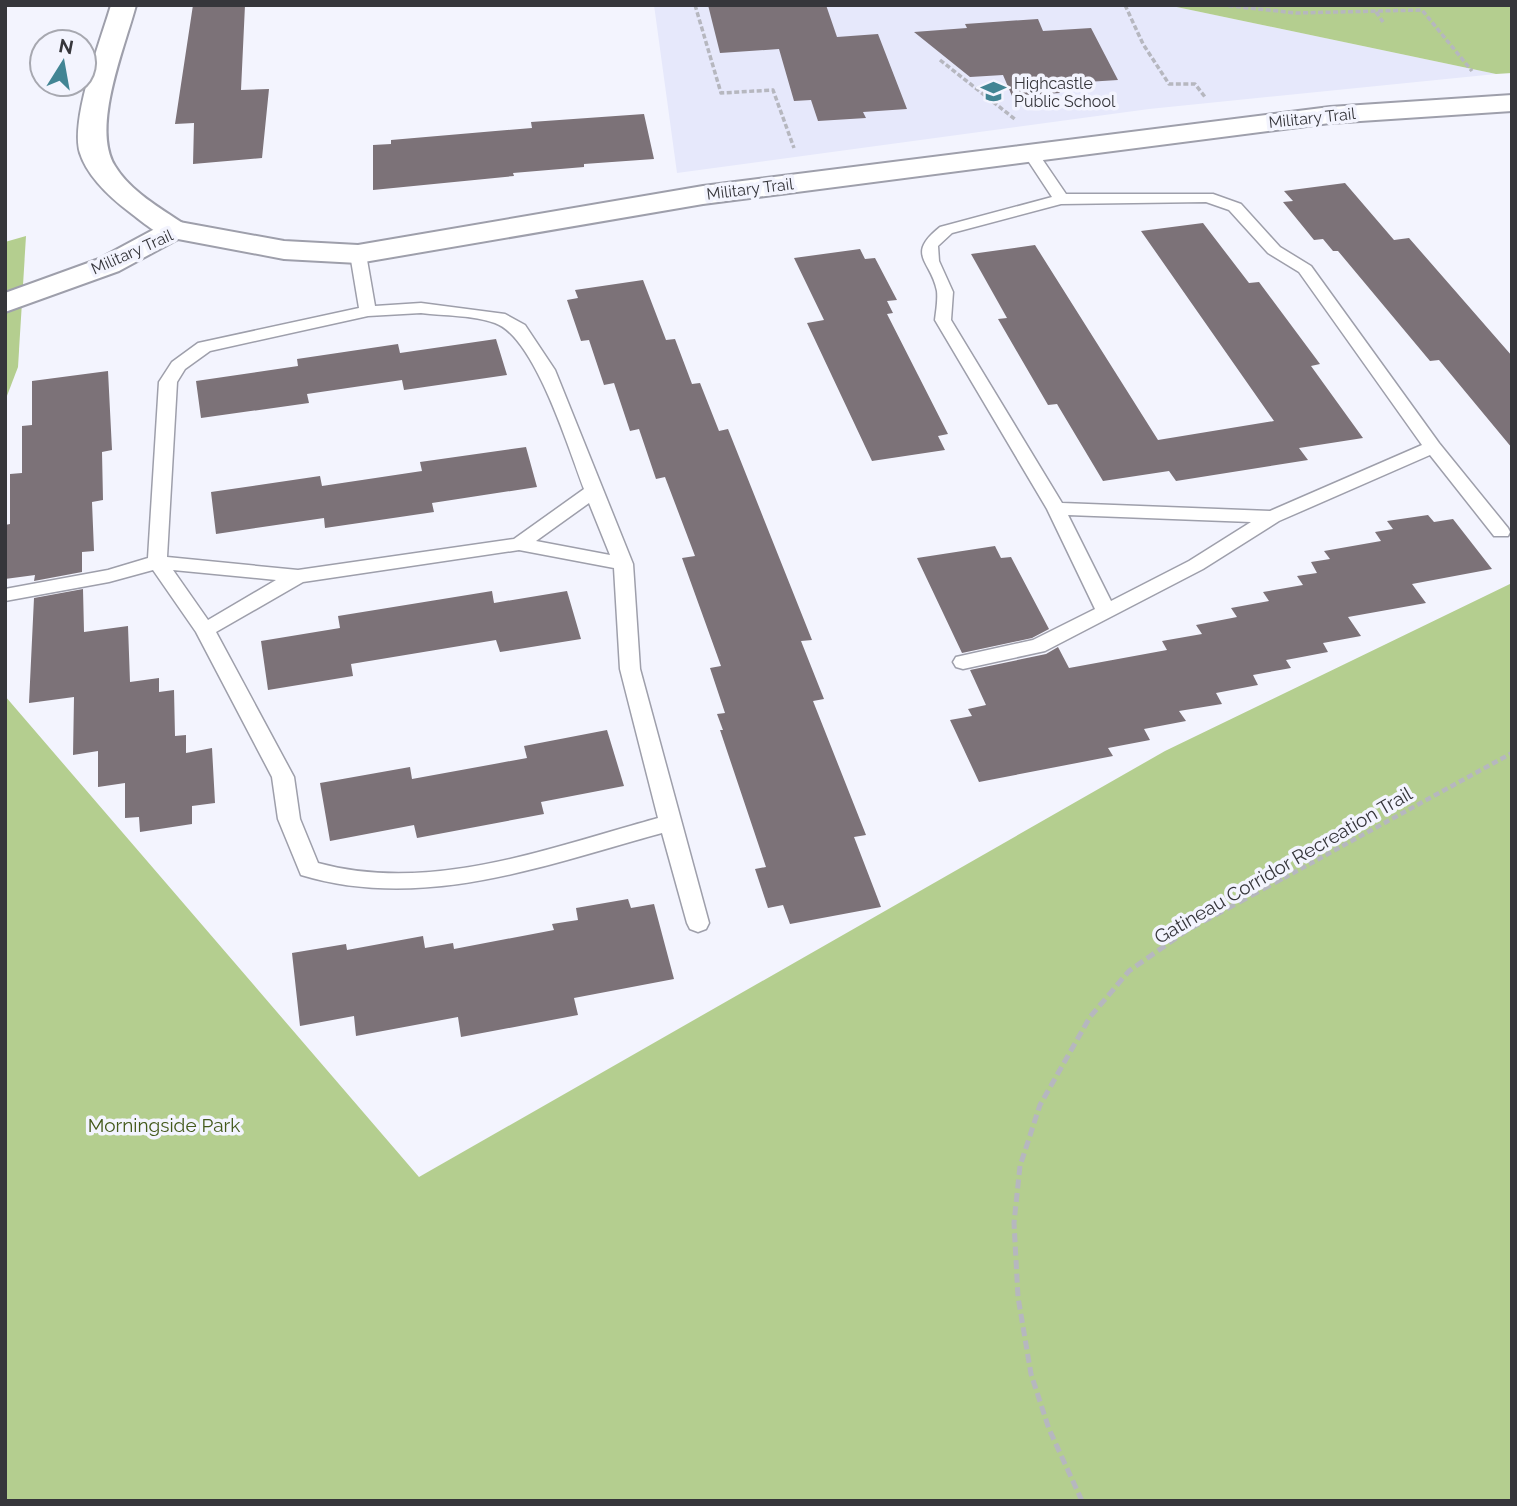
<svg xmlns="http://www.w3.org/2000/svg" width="1517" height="1506" viewBox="0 0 1517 1506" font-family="Raleway,sans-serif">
  <rect width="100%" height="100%" fill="#f3f4fe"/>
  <polygon fill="#e6e8fb" points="654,5 1167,5 1496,74 1149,109 677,173"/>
  <g fill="#b4ce8f">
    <polygon points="1167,5 1512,5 1512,73 1496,74"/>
    <polygon points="26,236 18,367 5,401 5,242"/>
    <polygon points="1512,583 1512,1501 5,1501 5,696 419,1177 1165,751"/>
  </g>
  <g fill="#7c7278">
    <polygon points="193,5 245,5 241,90 269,89 262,158 193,164 194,123 175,124"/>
    <polygon points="708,5 826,5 837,37 878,34 907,109 863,112 866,118 818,121 811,100 794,101 779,49 720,53"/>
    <polygon points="1038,19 1043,31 1091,28 1118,80 1055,84 1060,93 1012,96 1003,75 970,77 914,32 967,28 965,24"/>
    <polygon points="644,114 654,159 584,164 584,167 513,173 514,176 373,190 373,145 391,144 391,140 532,128 531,122"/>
    <polygon points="1345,183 1394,240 1409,238 1512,356 1512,448 1439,360 1430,361 1338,251 1333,251 1323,239 1314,240 1283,202 1293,201 1284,191"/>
    <polygon points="1203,223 1249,283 1259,282 1320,364 1311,366 1363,438 1299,448 1308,460 1176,481 1169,471 1103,481 1057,404 1048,405 998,319 1007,318 971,254 1035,245 1158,440 1274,421 1141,231"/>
    <polygon points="860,249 865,259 875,258 897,300 887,301 893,313 887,314 948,434 938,436 945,450 872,461 807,323 824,320 794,258"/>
    <polygon points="643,280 666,340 675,339 692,384 700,383 719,431 728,429 812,640 801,641 824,699 813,701 866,835 854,837 881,907 790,924 783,905 768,908 755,869 766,867 720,730 723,730 717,714 725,713 710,668 721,666 682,558 695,556 665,477 656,479 639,429 630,431 614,383 604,385 589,340 581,341 567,300 578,298 575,290"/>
    <polygon points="496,339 507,375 404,390 402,380 307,394 309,403 201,418 196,381 298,366 297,359 398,344 400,353"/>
    <polygon points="108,371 112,450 102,452 103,500 92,502 94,551 82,552 82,572 34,581 35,575 5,579 5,525 10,524 10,474 22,473 22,426 32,425 32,381"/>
    <polygon points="526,447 537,487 432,503 434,512 325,528 324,518 216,534 211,492 320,476 322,486 422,471 420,462"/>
    <polygon points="1428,515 1434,522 1453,519 1492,569 1412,584 1426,603 1348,617 1361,636 1323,643 1328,652 1286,660 1291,668 1253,675 1258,685 1216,693 1222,704 1179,711 1186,721 1144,729 1150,740 1108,748 1113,756 979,782 950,720 972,716 968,709 986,705 970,670 1046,654 1058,647 1069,668 1167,650 1162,641 1202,634 1196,625 1237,617 1231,608 1269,601 1263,592 1303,585 1297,576 1317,573 1311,562 1330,559 1324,551 1381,541 1375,532 1393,529 1387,521"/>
    <polygon points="995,546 1001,558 1011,557 1049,629 1032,638 962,653 917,558"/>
    <polygon points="83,589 84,632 128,626 130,682 159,678 159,692 174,690 175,736 186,735 186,753 212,748 215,803 192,806 192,824 140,832 139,817 125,818 125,783 98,787 98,751 73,755 74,697 29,703 34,598"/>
    <polygon points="492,591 494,603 567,591 581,639 500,652 496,640 351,664 353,676 268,690 261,641 340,628 338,616"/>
    <polygon points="607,730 624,786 541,802 544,814 417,838 414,825 330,841 320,783 410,767 412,779 527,758 524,746"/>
    <polygon points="628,899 631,908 654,904 674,979 574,998 578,1015 461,1037 458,1017 356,1036 354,1016 300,1026 292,953 346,944 347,950 423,936 425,948 453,943 454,949 554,930 552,924 578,920 576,908"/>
  </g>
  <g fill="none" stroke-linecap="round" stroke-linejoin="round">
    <defs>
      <g id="service">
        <path d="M 1031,148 L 1036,150 L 1066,194 L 1213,194 L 1241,204 L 1280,247 L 1311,266 L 1439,443 L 1508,528 L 1510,532 L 1508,536 L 1494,536 L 1430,455 L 1279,521 L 1203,569 L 1045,651 L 963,669 L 956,667 L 953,662 L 956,657 L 1033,640 L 1095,609 L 1047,509 L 935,320 C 936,311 938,301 937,291 C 931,260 905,255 940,227 L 1052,197 L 1023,153 ZM 1206,202 L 1229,210 L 1268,253 L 1299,272 L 1422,445 L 1270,511 L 1062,503 L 951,320 L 953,292 L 939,261 L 938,246 L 952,233 L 1061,204 ZM 1068,515 L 1251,522 L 1189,561 L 1111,601 Z"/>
        <path d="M 358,249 L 366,254 L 375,306 L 421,303 L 505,314 L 525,325 L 555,370 L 633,564 L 640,669 L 709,923 L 706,929 L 698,932 L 690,929 L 687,923 L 662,833 C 545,865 423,912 301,875 L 278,819 L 272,777 L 196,632 L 153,570 L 109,582 L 5,601 L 5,589 L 108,570 L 148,558 L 159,382 L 172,362 L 198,343 L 359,308 L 350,254 ZM 421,313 C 444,316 473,315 495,323 C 535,337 569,450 584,489 L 514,539 L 298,570 L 167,557 L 177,382 L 185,369 L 210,351 L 368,316 ZM 589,503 L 610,555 L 536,541 ZM 519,550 L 614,568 L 620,669 L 658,818 C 549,848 431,894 318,863 L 300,819 L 294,777 L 216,632 L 303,582 ZM 173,570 L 276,580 L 208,620 Z"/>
      </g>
      <path id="minor" d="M 111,5 L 136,5 C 125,47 91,127 115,166 C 130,191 160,208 184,224 L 189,230 L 184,236 C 163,241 148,226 132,214 C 112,199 88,178 80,153 C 70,119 101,40 111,5 Z"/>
      <polygon id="tertiary" points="1512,95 1512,111 1330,123 703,204 358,263 284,259 178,239 119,271 5,312 5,293 99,259 164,224 174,221 284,241 358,245 703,186 1330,107"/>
    </defs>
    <use href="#service" stroke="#9e9fab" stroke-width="3"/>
    <use href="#minor" stroke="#9e9fab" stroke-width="4"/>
    <use href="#tertiary" stroke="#9e9fab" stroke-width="4"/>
    <g stroke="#b6b7bf" stroke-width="3.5" stroke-dasharray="5 2.5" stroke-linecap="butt">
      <polyline points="695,5 721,93 773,90 794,148"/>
      <polyline points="1125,5 1143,44 1169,84 1195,84 1205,97"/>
      <polyline points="1221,5 1296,13 1422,10 1472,71"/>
      <polyline points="1376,12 1383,22"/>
      <polyline points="940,60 1016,120"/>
    </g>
    <polyline stroke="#b6b7bf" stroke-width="4.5" stroke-dasharray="6 3.5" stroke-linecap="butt" points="1284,878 1512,753"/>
    <polyline stroke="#b6b7bf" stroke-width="5" stroke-dasharray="9 4.5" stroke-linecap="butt" points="1082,1501 1049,1429 1031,1374 1018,1297 1014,1223 1020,1166 1040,1105 1090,1017 1129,971 1186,931 1287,876"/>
    <use href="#service" fill="#fff" fill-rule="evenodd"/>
    <use href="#minor" fill="#fff" fill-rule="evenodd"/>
    <use href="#tertiary" fill="#fff" fill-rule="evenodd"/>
  </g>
  <defs>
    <symbol id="school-bare" viewBox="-9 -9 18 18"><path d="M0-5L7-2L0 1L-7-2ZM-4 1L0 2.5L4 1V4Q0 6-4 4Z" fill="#428594" stroke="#f3f4fe" stroke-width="2.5" paint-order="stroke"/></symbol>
  </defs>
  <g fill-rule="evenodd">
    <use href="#school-bare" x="976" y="74" width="35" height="35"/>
  </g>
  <g text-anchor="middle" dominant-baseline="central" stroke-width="7" stroke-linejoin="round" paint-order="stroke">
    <g font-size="16" fill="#36363b" stroke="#f3f4fe" text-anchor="start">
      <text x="1014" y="83">Highcastle<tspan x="1014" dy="18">Public School</tspan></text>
    </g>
    <g font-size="16" fill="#36363b" stroke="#f3f4fe">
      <text transform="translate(1312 118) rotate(-6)">Military Trail</text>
      <text transform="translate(750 189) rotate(-7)">Military Trail</text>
      <text transform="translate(132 252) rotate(-24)">Military Trail</text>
    </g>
    <g font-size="19" fill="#36363b" stroke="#f3f4fe">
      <text transform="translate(1283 865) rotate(-30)">Gatineau Corridor Recreation Trail</text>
    </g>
    <g font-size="19" fill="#43591b" stroke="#f3f4fe">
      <text x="164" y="1125">Morningside Park</text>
    </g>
  </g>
  <rect width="1517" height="1506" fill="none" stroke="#36363b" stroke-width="14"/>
  <g transform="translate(63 63) rotate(11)"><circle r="33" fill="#f3f4fe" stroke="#a7a8b0" stroke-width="2"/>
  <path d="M0-5L12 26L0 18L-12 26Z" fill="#428594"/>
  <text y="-10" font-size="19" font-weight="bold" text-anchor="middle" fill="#36363b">N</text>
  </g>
</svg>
